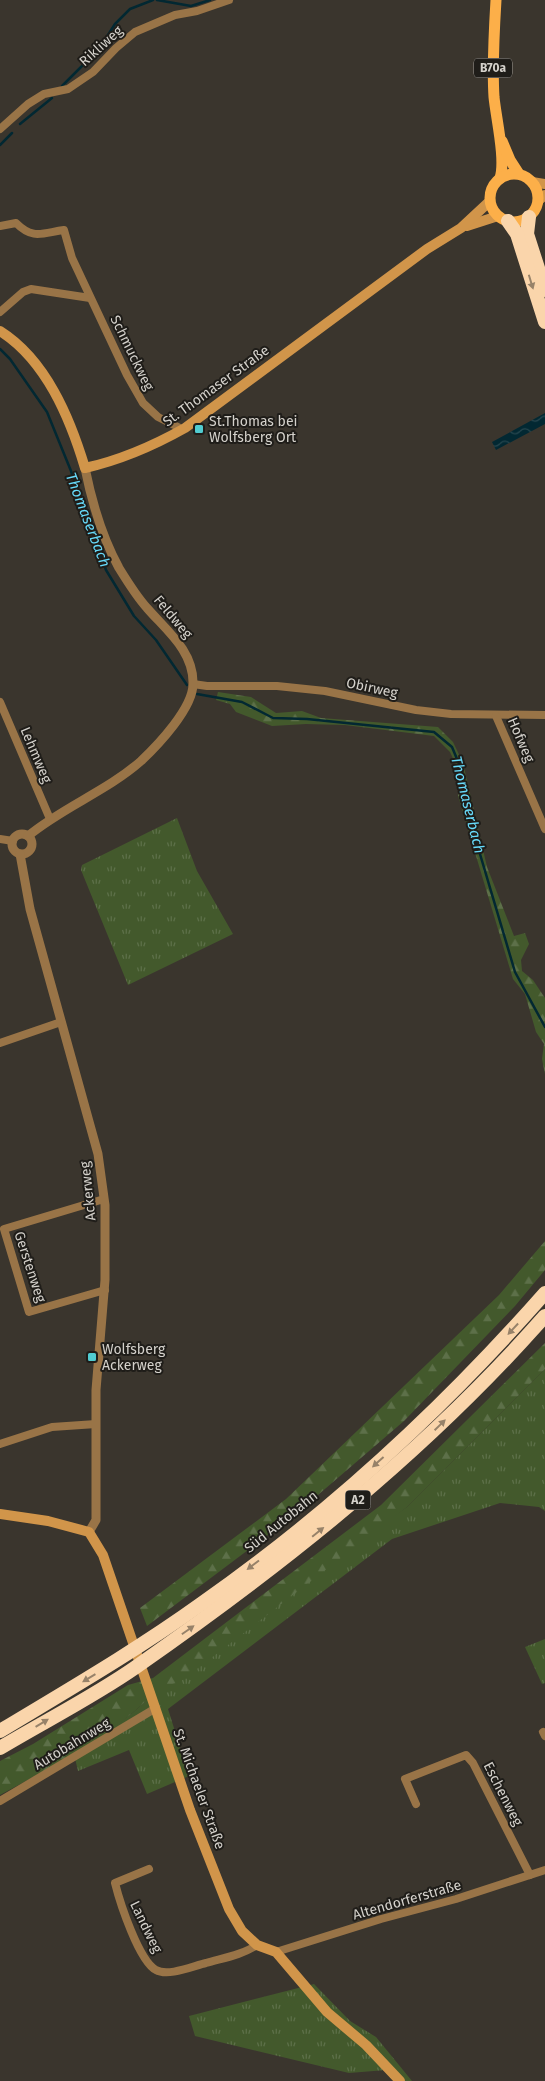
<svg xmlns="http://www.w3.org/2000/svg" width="545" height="2081" viewBox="0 0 545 2081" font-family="'Fira Sans',sans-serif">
  <defs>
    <pattern id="grass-tufts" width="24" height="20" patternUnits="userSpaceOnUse" patternTransform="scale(1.25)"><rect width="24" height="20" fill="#43592c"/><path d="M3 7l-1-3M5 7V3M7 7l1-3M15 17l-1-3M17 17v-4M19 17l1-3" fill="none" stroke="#5d7049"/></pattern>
    <pattern id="forest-firs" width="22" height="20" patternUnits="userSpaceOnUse" patternTransform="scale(1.25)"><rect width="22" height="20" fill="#43592c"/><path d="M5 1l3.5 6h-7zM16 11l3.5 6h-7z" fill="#5d7049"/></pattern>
    <pattern id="water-waves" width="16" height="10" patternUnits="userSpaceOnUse" patternTransform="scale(1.25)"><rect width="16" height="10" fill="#022832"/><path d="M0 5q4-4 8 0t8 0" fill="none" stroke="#26464e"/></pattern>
  </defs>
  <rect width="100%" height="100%" fill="#3a352d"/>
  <g fill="url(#grass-tufts)">
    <polygon points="177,818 197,871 233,934 128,985 81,870 82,865"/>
    <polygon points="545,1369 545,1511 539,1507 500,1503 392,1539 168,1709 189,1776 147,1794 129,1750 78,1771 74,1754 130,1715 145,1702 145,1691 407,1507"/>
    <polygon points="545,1639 545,1683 542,1684 525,1647"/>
    <polygon points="314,1984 350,2021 376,2037 412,2081 395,2081 386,2070 349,2073 195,2036 189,2016"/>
  </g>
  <g fill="url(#forest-firs)">
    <polygon points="218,692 251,697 276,713 302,711 321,718 438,727 453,742 463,763 487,867 514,936 525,933 529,944 521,960 522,971 533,980 545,998 545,1074 542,1059 544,1044 536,1032 525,994 513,979 458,796 461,775 450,752 434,736 345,725 306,724 272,726 236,712 230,704 216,700"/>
    <polygon points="545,1241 545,1270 515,1306 404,1421 297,1513 147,1626 140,1608 286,1499 499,1295"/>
    <path d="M 545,1343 L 545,1369 L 407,1507 L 180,1682 L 145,1691 L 145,1702 C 103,1741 50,1768 0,1795 L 0,1761 L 33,1744 L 128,1685 L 153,1678 L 381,1505 Z"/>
  </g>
  <polygon fill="url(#water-waves)" points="545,413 545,424 496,450 492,442"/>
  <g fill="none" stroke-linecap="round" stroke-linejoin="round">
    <g stroke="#022832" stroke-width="2.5">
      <polyline points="157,0 191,6 210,0"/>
      <polyline points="62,86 99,49 115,24 130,9 153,0"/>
      <polyline points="20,124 52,98"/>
      <polyline points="0,145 12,133"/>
      <polyline points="0,349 10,359 47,412 71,471 106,570 134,616 156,640 187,685"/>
      <polyline points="197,694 242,702 273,718 307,719 434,732 452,747 462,771 469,817 515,972 545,1027"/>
    </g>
    <g stroke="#997447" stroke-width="8">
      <polyline points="0,129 28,104 44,94 68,89 93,72 116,48 135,32 175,15 197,11 229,0"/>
      <path d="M 0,226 L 16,223 C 33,240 42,233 64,230 L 72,258 L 127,375 L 143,403 L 158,417 L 182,429"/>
      <polyline points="0,312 23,292 31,289 90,298"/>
      <polyline points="193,684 207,686 277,686 325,691 416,710 451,714 545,715"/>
      <polyline points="0,702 50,819"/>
      <polyline points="496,716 545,829"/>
      <polyline points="0,839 13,841"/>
      <polyline points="0,1043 61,1022"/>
      <polyline points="104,1199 4,1229 29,1312 105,1290"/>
      <polyline points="0,1444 52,1427 96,1424"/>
      <polyline points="543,1732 545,1736"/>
      <polyline points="0,1801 156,1708"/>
      <polyline points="416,1804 405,1779 466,1755 473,1763 530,1875"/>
      <path d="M 149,1869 L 115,1883 C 120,1903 139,1961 156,1970 C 168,1977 193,1966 206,1963 C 223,1958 242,1955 257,1945"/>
      <polyline points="276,1952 381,1919 456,1899 545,1870"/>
    </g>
    <g stroke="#997447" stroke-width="9">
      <circle cx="22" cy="844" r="10"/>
      <path d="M 28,836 C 63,807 107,791 141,761 C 158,745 193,708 193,684 C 194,651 166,630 147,608 C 137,597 127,581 119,568 C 102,537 92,503 85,468"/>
      <polyline points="20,854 30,909 98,1154 105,1205 105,1280 96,1390 96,1520 89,1532"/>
    </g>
    <g stroke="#d1954a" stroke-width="10">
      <polyline points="532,182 545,184"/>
      <polyline points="538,201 545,195"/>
      <polyline points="467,226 498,216"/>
      <path d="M 0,331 C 46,360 70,418 85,468 C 121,460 153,446 185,428 L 427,249 L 461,228 L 490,201"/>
      <polyline points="0,1514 48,1521 89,1532 103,1555 190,1810 229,1909 242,1931 257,1945 276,1952 327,2012 366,2045 400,2081"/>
    </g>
    <g stroke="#fcaf49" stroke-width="11">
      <path d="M 496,0 C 494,33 492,65 494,97 C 496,118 506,160 500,178"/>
      <polyline points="502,141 510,160 519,174"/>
      <circle cx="514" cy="198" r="24"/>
    </g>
    <g stroke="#fad5ab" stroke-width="14">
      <polyline points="529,217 527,234 545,290"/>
      <polyline points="508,221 517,234 545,322"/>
      <path d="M 0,1731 C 68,1690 137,1650 201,1604 C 328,1515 443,1409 545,1293"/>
      <path d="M 0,1748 C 45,1721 93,1697 136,1667 C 285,1563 425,1452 545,1316"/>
    </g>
  </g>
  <defs><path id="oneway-solid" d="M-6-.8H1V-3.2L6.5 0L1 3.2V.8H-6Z" transform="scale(1.25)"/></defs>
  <g fill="#978269">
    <use href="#oneway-solid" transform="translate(531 282) rotate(73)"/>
    <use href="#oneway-solid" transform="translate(513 1329) rotate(133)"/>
    <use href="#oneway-solid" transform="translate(440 1425) rotate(-44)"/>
    <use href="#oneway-solid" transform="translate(378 1462) rotate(138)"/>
    <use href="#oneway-solid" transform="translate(318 1532) rotate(-39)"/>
    <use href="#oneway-solid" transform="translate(253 1565) rotate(143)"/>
    <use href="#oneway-solid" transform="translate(188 1630) rotate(-35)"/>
    <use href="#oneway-solid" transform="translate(89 1678) rotate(149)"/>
    <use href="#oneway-solid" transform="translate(42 1723) rotate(-31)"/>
  </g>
  <g fill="#51ccd1" stroke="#1f1d19" stroke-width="2">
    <rect x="194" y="424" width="10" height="10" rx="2.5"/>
    <rect x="87" y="1352" width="10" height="10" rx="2.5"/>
  </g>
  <g text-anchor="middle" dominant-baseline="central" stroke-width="4" stroke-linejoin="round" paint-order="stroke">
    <g fill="#1f1d19" stroke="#9e9b96" stroke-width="1">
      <rect x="474" y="58.5" width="38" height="19" rx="4"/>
      <rect x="345.5" y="1490.5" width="25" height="19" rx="4"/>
    </g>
    <g font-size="12" font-weight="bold" fill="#d4d1cb">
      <text x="493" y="68">B70a</text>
      <text x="358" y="1500">A2</text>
    </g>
    <g font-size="14" fill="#d4d1cb" stroke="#1f1d19">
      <text transform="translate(101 46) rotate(-42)">Rikliweg</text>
      <text transform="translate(132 353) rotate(64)">Schmuckweg</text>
      <text transform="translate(216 386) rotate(-36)">St. Thomaser Straße</text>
      <text transform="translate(173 617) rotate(50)">Feldweg</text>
      <text transform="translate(372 688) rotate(12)">Obirweg</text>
      <text transform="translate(521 740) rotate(67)">Hofweg</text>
      <text transform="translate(36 755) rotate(67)">Lehmweg</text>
      <text transform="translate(88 1191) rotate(-96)">Ackerweg</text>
      <text transform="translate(30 1267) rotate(72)">Gerstenweg</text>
      <text transform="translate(281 1522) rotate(-39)">Süd Autobahn</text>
      <text transform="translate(72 1744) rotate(-31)">Autobahnweg</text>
      <text transform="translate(199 1789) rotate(70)">St. Michaeler Straße</text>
      <text transform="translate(503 1794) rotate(63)">Eschenweg</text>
      <text transform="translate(407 1900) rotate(-16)">Altendorferstraße</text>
      <text transform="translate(146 1927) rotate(64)">Landweg</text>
    </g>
    <g font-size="14" fill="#d4d1cb" stroke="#1f1d19" text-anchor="start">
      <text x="209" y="421">St.Thomas bei<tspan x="209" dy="16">Wolfsberg Ort</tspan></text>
      <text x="102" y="1349">Wolfsberg<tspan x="102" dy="16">Ackerweg</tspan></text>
    </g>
    <g font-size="15" font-style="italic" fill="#67dafa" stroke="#1f1d19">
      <text transform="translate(88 520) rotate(69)">Thomaserbach</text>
      <text transform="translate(468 805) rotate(76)">Thomaserbach</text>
    </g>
  </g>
</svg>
